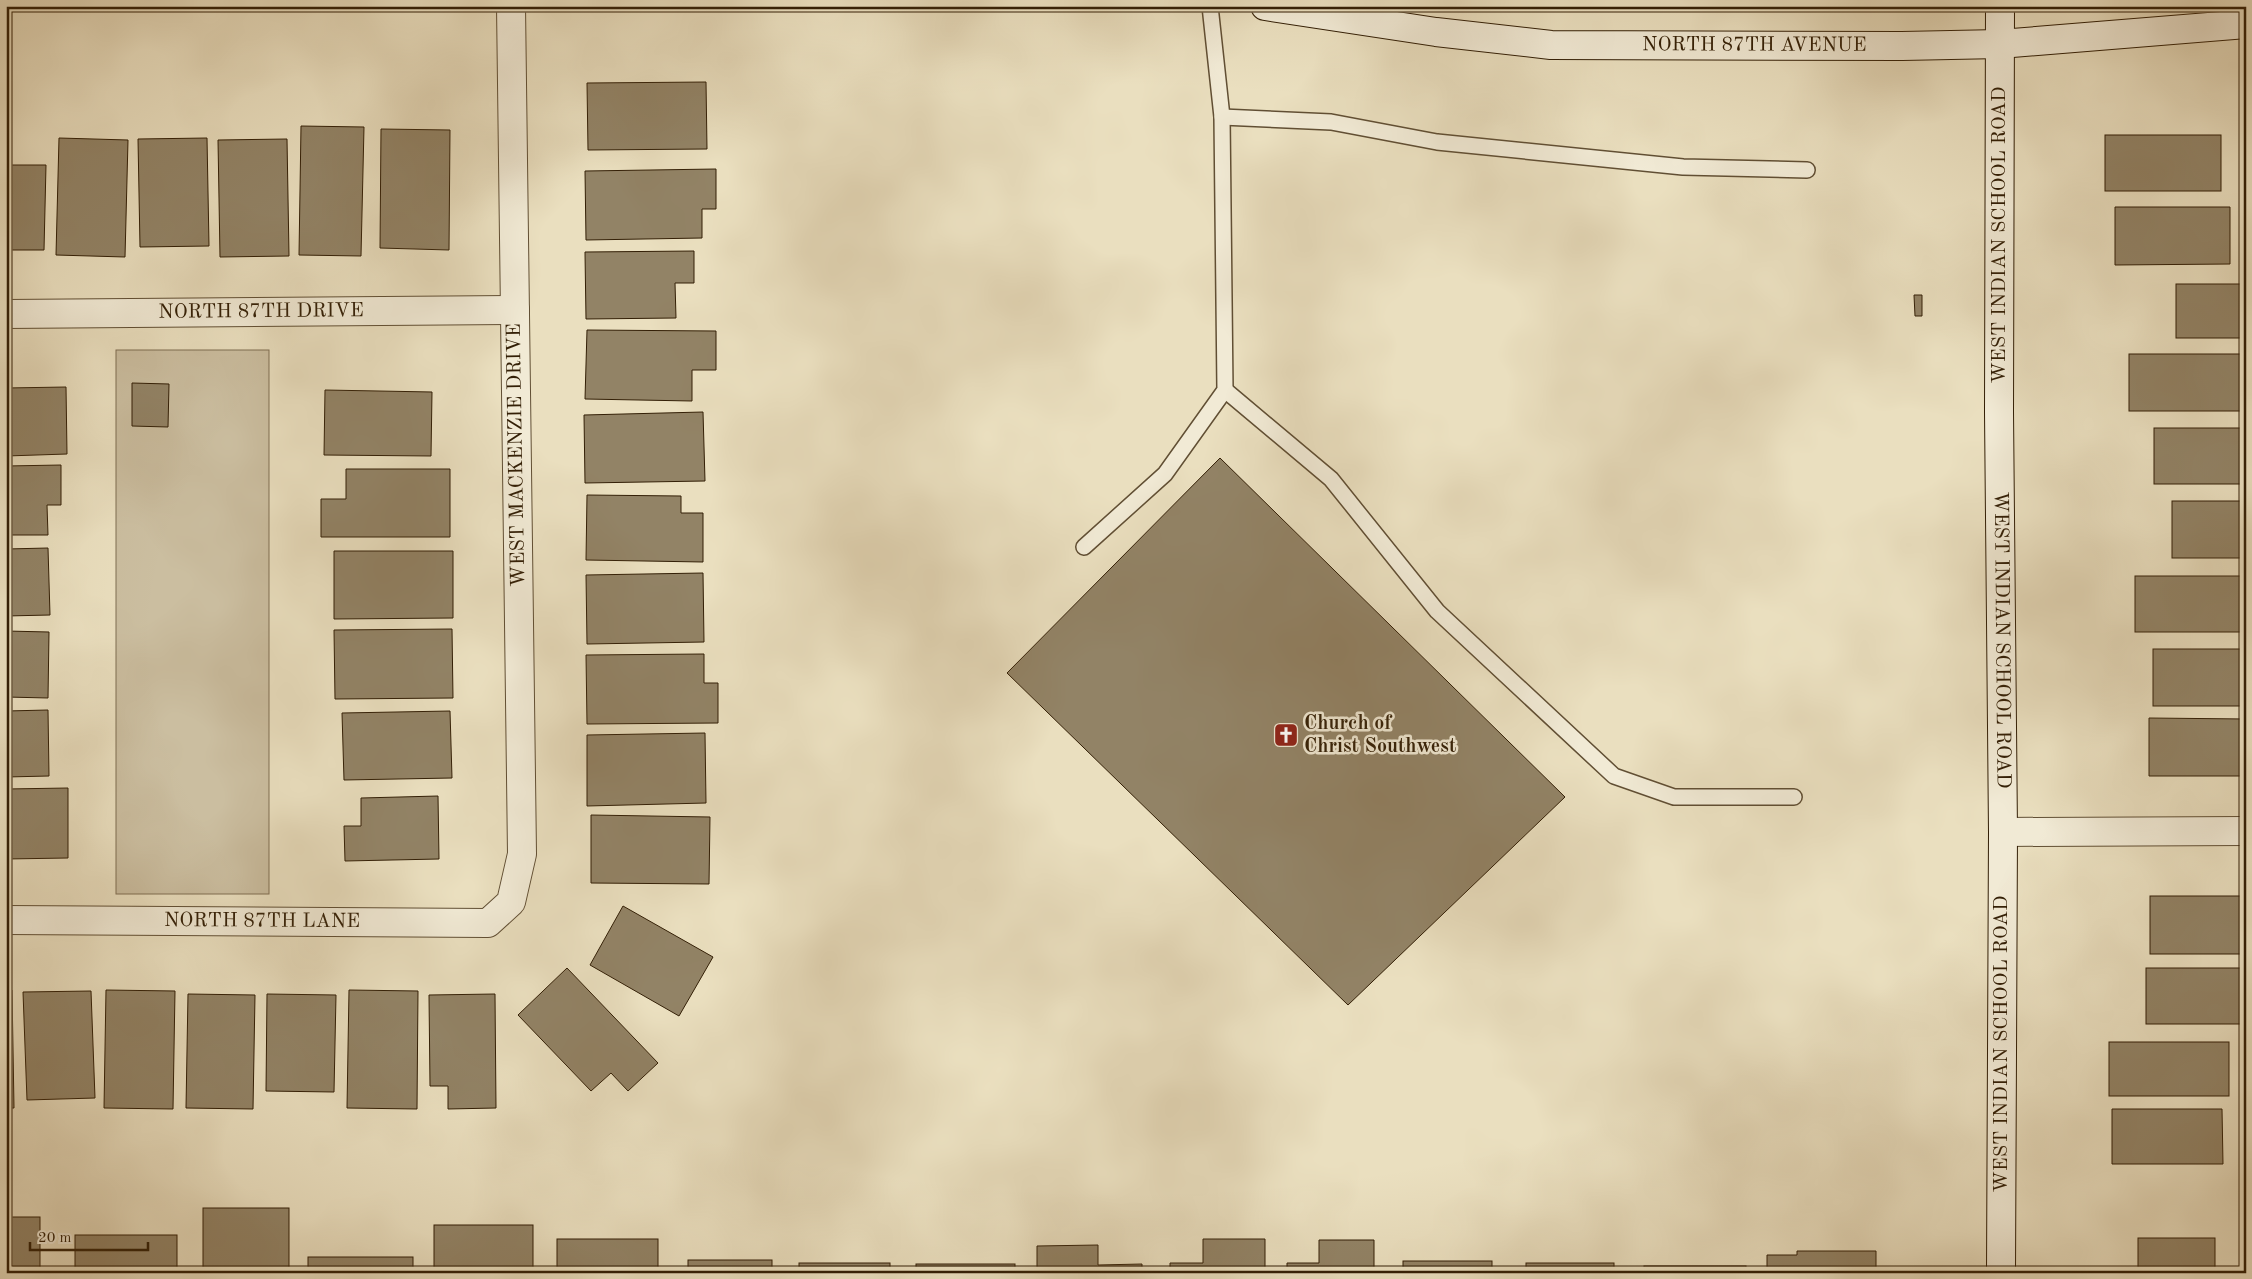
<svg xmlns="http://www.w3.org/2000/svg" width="2252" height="1279" viewBox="0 0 2252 1279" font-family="'Old Standard TT',serif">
  <rect width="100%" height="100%" fill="#eadfbf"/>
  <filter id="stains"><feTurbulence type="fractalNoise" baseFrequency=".004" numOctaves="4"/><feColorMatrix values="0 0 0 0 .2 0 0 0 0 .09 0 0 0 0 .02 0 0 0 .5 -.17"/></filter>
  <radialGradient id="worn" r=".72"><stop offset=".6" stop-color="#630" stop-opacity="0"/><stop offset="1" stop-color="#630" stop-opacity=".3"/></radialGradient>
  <rect fill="#cbbea0" stroke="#7f6e53" x="116" y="350" width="153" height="544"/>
  <g fill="#928366" stroke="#331f06">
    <polygon points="706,82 707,149 588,150 587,83"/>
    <polygon points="301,126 364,127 361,256 299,255"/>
    <polygon points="381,129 450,130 449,250 380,248"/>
    <rect x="2105" y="135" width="116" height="56"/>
    <polygon points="59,138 128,140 125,257 56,255"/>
    <polygon points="207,138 209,246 140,247 138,139"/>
    <polygon points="287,139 289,256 220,257 218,140"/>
    <polygon points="6,165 46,165 44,250 6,250"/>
    <polygon points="716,169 716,209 702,209 702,238 586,240 585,171"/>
    <polygon points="2115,207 2230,207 2230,264 2115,265"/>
    <polygon points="694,251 694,283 675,283 676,318 586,319 585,252"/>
    <rect x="2176" y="284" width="70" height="54"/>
    <polygon points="1914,295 1922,295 1922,316 1915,316"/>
    <polygon points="587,330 716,331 716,370 692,370 692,401 585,399"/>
    <rect x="2129" y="354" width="117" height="57"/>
    <polygon points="132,383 169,384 168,427 132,426"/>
    <polygon points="66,387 67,454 6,456 6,388"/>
    <polygon points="325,390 432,392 431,456 324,455"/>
    <polygon points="703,412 705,481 585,483 584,415"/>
    <rect x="2154" y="428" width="92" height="56"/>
    <polygon points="1220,458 1565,797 1348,1005 1007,673"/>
    <polygon points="61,465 61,505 47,505 48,535 6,535 6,466"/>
    <polygon points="346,469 450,469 450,537 321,537 321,499 346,499"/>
    <polygon points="587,495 681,496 681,513 703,513 703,562 586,560"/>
    <rect x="2172" y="501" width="74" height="57"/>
    <polygon points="48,548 50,615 6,616 6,549"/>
    <polygon points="334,551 453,551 453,618 334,619"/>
    <polygon points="703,573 704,642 587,644 586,575"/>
    <rect x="2135" y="576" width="111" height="56"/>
    <polygon points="452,629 453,698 335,699 334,630"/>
    <polygon points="6,631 49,632 48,698 6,697"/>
    <rect x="2153" y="649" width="93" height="57"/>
    <polygon points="704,654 704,683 718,683 718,723 587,724 586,655"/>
    <polygon points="48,710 49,776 6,777 6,711"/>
    <polygon points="450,711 452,778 344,780 342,713"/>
    <polygon points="2149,718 2246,719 2246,776 2149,776"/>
    <polygon points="705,733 706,803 587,806 587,735"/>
    <polygon points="68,788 68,858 6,859 6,789"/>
    <polygon points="438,796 439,859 345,861 344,826 361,826 361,798"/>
    <polygon points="591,815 710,817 709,884 591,883"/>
    <rect x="2150" y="896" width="96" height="58"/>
    <polygon points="623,906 713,957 679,1016 590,965"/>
    <polygon points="567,968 658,1063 628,1091 611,1073 591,1091 518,1015"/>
    <rect x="2146" y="968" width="100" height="56"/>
    <polygon points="6,990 12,990 14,1108 6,1108"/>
    <polygon points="106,990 175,991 173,1109 104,1108"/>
    <polygon points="349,990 418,991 417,1109 347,1108"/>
    <polygon points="91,991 95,1098 27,1100 23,992"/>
    <polygon points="188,994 255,995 253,1109 186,1108"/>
    <polygon points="267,994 336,995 334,1092 266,1091"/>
    <polygon points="495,994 496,1108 448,1109 448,1086 430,1086 429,995"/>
    <rect x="2109" y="1042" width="120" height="54"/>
    <polygon points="2112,1109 2222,1109 2223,1164 2112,1164"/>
    <rect x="203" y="1208" width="86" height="65"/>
    <rect x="6" y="1217" width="34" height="56"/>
    <rect x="434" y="1225" width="99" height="48"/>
    <rect x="75" y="1235" width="102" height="38"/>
    <rect x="2138" y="1238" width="77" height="35"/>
    <rect x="557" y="1239" width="101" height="34"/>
    <polygon points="1203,1239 1265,1239 1265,1273 1170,1273 1170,1263 1203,1263"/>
    <polygon points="1319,1240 1374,1240 1374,1273 1287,1273 1287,1263 1319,1263"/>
    <polygon points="1098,1245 1098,1265 1142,1264 1142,1273 1037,1273 1037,1246"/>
    <polygon points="1797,1251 1876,1251 1876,1273 1767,1273 1767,1255 1797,1255"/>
    <rect x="308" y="1257" width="105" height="16"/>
    <rect x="688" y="1260" width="84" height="13"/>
    <rect x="1403" y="1261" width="89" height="12"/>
    <rect x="799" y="1263" width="91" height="10"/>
    <rect x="1526" y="1263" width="88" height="10"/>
    <rect x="916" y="1264" width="99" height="9"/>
    <rect x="1644" y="1266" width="102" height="7"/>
  </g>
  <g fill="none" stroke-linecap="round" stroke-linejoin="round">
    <defs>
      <g id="lane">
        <polyline points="1222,117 1331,122 1437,142 1683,167 1807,170"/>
        <polyline points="1225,390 1331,479 1437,611 1614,776 1674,797 1794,797"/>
        <polyline points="1084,547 1165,474 1225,390 1222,117 1210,6"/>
      </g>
      <g id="street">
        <path id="s1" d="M 6,314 L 515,310"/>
        <polyline points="2003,832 2246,831"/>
        <path id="s2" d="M 6,920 L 488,923 L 511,902 L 522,854 L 511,6"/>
      </g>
      <g id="secondary">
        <path id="s3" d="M 1265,6 L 1436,32 L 1551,45 L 1902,46 L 2000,44 L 2246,24"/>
        <path id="s4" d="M 2000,6 L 1999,412 L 2003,832 L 2001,1273"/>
      </g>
    </defs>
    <use href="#lane" stroke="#614f34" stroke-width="18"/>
    <use href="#street" stroke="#614f34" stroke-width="30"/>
    <use href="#secondary" stroke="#331f06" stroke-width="30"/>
    <use href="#lane" stroke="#f1ead5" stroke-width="15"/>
    <use href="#street" stroke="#f1ead5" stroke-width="28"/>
    <use href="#secondary" stroke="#f1ead5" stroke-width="28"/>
  </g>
  <defs>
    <symbol id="church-square" viewBox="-11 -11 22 22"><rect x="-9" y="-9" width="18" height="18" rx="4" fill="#8f2418" stroke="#f1ead5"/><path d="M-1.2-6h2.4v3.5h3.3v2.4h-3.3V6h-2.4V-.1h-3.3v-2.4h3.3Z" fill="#fff"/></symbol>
  </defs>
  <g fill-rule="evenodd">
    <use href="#church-square" x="1272" y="721" width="28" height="28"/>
  </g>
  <g text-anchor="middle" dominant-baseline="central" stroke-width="5" stroke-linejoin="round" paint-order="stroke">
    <g font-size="20" fill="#331f06" stroke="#f1ead5">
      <text stroke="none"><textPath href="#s3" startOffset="492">NORTH 87TH AVENUE</textPath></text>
      <text transform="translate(2000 235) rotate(-90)">WEST INDIAN SCHOOL ROAD</text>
      <text stroke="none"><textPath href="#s1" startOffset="255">NORTH 87TH DRIVE</textPath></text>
      <text transform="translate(517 455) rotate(-91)">WEST MACKENZIE DRIVE</text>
      <text stroke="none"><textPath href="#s4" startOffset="634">WEST INDIAN SCHOOL ROAD</textPath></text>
      <text stroke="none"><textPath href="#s2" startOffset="256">NORTH 87TH LANE</textPath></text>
      <text transform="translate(2002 1044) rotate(-90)">WEST INDIAN SCHOOL ROAD</text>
    </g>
    <g font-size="20" font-weight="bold" fill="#331f06" stroke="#f1ead5" text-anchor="start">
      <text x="1304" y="724">Church of<tspan x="1304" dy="23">Christ Southwest</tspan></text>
    </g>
  </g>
  <rect width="2252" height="1279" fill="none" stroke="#eadfbf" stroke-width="25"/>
  <rect x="8" y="8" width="2237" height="1264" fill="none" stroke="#331f06" stroke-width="2.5"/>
  <rect x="12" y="12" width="2227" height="1254" fill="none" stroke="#331f06"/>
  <path d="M30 1242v8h118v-8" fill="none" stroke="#331f06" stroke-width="2.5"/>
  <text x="38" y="1242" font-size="15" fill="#331f06" stroke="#f1ead5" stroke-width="4" paint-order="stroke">20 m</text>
  <rect width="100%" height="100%" filter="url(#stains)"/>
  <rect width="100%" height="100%" fill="url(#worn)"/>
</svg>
